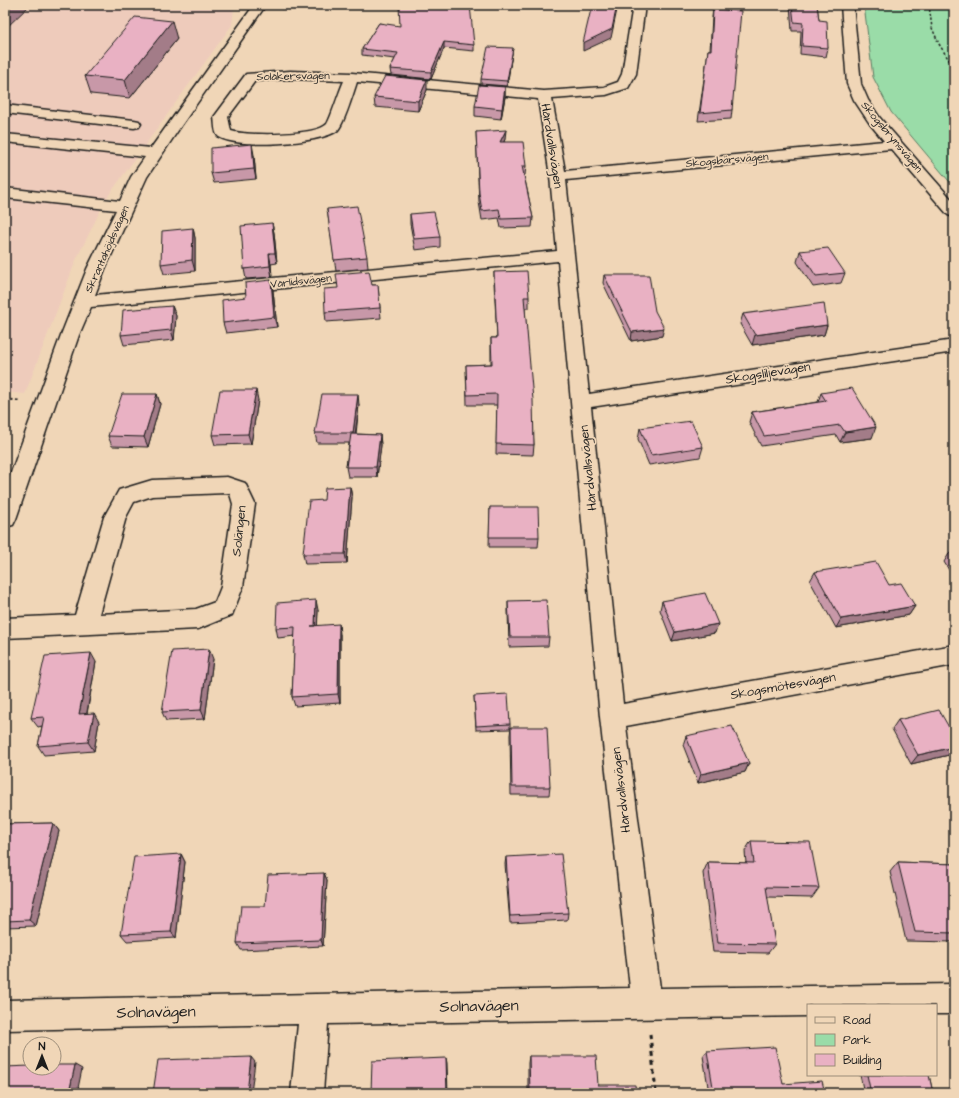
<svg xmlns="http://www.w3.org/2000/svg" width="959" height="1098" viewBox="0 0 959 1098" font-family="'Architects Daughter',sans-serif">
  <rect width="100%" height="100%" fill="#f0d6b7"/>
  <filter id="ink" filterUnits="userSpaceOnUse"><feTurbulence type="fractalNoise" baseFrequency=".025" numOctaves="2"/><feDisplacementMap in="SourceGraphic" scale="8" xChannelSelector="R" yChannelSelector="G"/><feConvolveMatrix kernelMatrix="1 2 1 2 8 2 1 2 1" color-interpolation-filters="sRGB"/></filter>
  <g filter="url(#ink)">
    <polygon fill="#eecbbb" points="5,5 233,5 234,7 232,25 106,199 76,260 25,394 5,392"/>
    <polygon fill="#9adca8" stroke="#5b7c62" points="864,5 954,5 954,187 891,112 873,77"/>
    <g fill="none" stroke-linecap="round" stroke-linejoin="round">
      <defs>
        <g id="minor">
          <path d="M 254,5 L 266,5 L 181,126 L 147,177 L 105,269 L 95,295 L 557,251 L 550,176 L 538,99 L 357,82 C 354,91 344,124 338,130 C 322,144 237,149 219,137 C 214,134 215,122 214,117 L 246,74 L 290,71 L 352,73 L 544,91 L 604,87 L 618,82 L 622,74 L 633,5 L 645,5 L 636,74 L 628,88 L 606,95 L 552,99 L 565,171 L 884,141 L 870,124 L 854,100 L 847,84 L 841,5 L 853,5 L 861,84 L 868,100 L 880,118 L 954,202 L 954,217 L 948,215 L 891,149 L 566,180 L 589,394 L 954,340 L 954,352 L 591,407 L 623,704 L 954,645 L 954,665 L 626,726 L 660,988 L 954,984 L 954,1014 L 936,1014 L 936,1005 L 808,1005 L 808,1016 L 328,1024 L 323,1093 L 291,1093 L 298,1024 L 5,1030 L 5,1000 L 630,988 L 600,717 L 558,261 L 91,307 L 79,335 L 16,519 L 13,525 L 5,527 L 5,489 L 61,335 L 87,269 L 116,210 L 5,198 L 5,188 L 120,201 L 131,177 L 145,157 L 5,142 L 5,134 L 151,148 ZM 290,79 L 344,81 C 340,89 331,118 327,124 C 316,136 246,136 231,131 L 228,117 L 255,81 Z"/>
          <polygon points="5,105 134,120 139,121 141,124 139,127 134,128 5,113"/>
          <path d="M 227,477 L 245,483 L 255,504 L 243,587 L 232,615 L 198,629 L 5,638 L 5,618 L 75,615 L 104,517 L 119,490 L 152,480 ZM 226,493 L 230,494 L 233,504 L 221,587 L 215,602 L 196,609 L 99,614 L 126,517 L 134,502 L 152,496 Z"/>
        </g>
      </defs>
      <use href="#minor" stroke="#1c1c1c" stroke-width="3"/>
      <g stroke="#1c1c1c" stroke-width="1.5" stroke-dasharray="2.5 2" stroke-linecap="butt">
        <polyline points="929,5 932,28 939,44 954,68"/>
        <polyline points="281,9 296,5"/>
      </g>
      <polyline stroke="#1c1c1c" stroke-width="2" stroke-dasharray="3 2.5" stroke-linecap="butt" points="5,399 21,401"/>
      <polyline stroke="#1c1c1c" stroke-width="3" stroke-dasharray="5 4" stroke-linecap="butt" points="650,1034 656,1093"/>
      <use href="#minor" fill="#f0d6b7" fill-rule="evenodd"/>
    </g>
    <g fill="#c898a8" stroke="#1c1c1c">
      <polygon points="790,5 817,5 819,20 828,48 826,57 800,54 801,31 792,31"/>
      <polygon points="713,9 732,110 731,119 698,121 707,58 708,50 710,50 712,17"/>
      <polygon points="379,23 474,45 474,51 444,48 431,79 391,75 390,69 395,59 362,55 362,49"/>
      <polygon points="177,39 130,98 91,94 85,76"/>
      <polygon points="512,53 507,86 481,84 481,79"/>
      <polygon points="505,87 505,97 501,119 475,116 475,106"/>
      <polygon points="427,90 418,111 375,107 374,97"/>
      <polygon points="476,132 505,139 504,142 526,166 525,175 524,175 533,218 532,227 501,228 499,218 482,220 479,202"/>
      <polygon points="254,155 256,179 214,183 211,173"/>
      <polygon points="327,209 367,257 368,268 336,271"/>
      <polygon points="410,214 440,237 440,247 415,250 410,224"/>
      <polygon points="272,223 274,233 277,263 271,264 272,277 246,279 244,269"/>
      <polygon points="193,228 195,238 195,271 164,274 161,264"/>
      <polygon points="800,251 845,273 841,283 813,287 797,262"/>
      <polygon points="494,272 529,297 529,308 525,308 534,445 533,455 496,454 497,405 467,405 466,365 491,364 491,338 497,338 494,282"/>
      <polygon points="604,275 662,336 631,341 603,283"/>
      <polygon points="271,280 273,291 277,327 226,333 223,323 246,297"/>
      <polygon points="372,285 378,285 381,318 326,322 325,312"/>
      <polygon points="172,306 176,316 174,340 124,345 121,335"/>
      <polygon points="743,314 827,325 824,335 752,345 740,324"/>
      <polygon points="821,393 872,438 840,442 836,435 761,446 749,422 752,412 818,402"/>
      <polygon points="157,394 160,404 148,447 112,446 108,436"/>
      <polygon points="258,400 251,444 215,445 212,435"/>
      <polygon points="359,405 356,434 380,435 381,445 377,477 348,477 346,467 349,443 317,443 315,433"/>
      <polygon points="640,428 703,447 700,457 649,465 638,439"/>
      <polygon points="350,487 352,497 347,563 305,564 303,554 324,500"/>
      <polygon points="490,507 539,537 538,547 489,547"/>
      <polygon points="954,551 954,578 944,562 950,552"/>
      <polygon points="815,572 889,585 915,606 909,615 836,628 810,581"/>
      <polygon points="508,601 549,637 548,646 509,647 508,611"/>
      <polygon points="662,601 715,633 672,641 660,610"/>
      <polygon points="318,610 317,626 340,634 340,703 295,706 292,697 295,636 278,638 276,628"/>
      <polygon points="213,659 205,719 166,721 162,712"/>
      <polygon points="96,662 87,714 99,722 94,751 44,755 38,746 42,726 38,727 31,718"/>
      <polygon points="474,696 510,724 510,729 476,730"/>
      <polygon points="898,720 953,754 911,764 892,729"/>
      <polygon points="511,727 550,787 549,795 511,795 510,735"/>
      <polygon points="686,736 749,763 745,772 698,783 683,745"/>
      <polygon points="53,823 59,831 36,926 5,927 5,824"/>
      <polygon points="751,841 819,888 812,898 767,897 775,944 768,953 713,952 703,873 708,862 746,863 745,851"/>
      <polygon points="181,854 185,862 176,938 127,941 121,934"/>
      <polygon points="506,857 568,913 567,920 510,923 505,864"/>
      <polygon points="898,862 954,864 954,942 906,941 890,872"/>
      <polygon points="324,873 327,880 323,946 241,950 237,943 265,906"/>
      <polygon points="707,1051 783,1084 825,1093 709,1093 703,1056"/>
      <polygon points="529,1056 598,1085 636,1093 528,1093 528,1063"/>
      <polygon points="860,1075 929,1075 933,1093 864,1093"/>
    </g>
    <g fill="#a37c88" stroke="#1c1c1c">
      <polygon points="5,5 28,5 29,6 5,29"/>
      <polygon points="617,5 618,5 611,38 583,51 583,43"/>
      <polygon points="172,21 177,39 130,98 125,80"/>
      <polygon points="444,42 444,48 431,79 431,72"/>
      <polygon points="513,48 512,53 507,86 507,81"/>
      <polygon points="427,80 427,90 418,111 418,101"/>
      <polygon points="505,87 505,97 501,119 502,109"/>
      <polygon points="506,130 505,139 500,151 500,142"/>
      <polygon points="252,144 254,155 256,179 254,169"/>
      <polygon points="272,223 274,233 277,263 275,253"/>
      <polygon points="193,228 195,238 195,271 192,260"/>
      <polygon points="269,253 271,264 272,277 270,266"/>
      <polygon points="271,280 273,291 277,327 274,317"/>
      <polygon points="172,306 176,316 174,340 171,330"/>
      <polygon points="827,325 824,335 752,345 755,335"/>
      <polygon points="664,328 662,336 631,341 632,332"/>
      <polygon points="256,390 258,400 251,444 248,434"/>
      <polygon points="157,394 160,404 148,447 144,437"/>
      <polygon points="358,394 359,405 354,443 353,433"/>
      <polygon points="876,427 872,438 840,442 845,432"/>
      <polygon points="380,435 381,445 377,477 376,467"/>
      <polygon points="350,487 352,497 347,563 345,554"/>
      <polygon points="316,600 318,610 317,635 315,626"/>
      <polygon points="915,606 909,615 836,628 841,619"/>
      <polygon points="339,624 340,634 340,703 338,694"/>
      <polygon points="718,624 715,633 672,641 675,632"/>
      <polygon points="209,649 213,659 205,719 201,710"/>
      <polygon points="91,653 96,662 85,723 79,714"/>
      <polygon points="94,713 99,722 94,751 88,742"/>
      <polygon points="954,747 954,752 953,754 911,764 918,755"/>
      <polygon points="749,763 745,772 698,783 701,774"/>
      <polygon points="53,823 59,831 36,926 29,920"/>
      <polygon points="181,854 185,862 176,938 171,932"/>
      <polygon points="324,873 327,880 323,946 321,940"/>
      <polygon points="251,1057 255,1062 251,1093 247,1093"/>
      <polygon points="446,1058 447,1063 448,1093 447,1093"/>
      <polygon points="75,1065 82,1069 77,1093 69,1093"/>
    </g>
    <g fill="#e9b1c3" stroke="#1c1c1c">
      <polygon points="399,5 470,5 474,45 444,42 431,72 390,69 398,53 362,49 379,23 400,26"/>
      <polygon points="592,5 617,5 612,29 583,43"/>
      <polygon points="792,5 817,5 819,20 827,21 828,48 802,46 803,23 794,22"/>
      <polygon points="713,9 741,11 732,110 700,113 708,50 711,50"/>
      <polygon points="135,17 172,21 125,80 85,76"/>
      <polygon points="488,47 513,48 507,81 481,79"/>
      <polygon points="385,76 427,80 418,101 374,97"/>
      <polygon points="479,85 505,87 502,109 475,106"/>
      <polygon points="506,130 500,142 523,142 526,166 522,166 533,218 501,219 499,209 482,211 479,193 476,132"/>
      <polygon points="252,144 254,169 211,173 211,148"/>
      <polygon points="357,206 367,257 334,260 327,209"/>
      <polygon points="434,212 440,237 414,239 410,214"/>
      <polygon points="272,223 275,253 269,253 270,266 244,269 241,226"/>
      <polygon points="193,228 192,260 161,264 162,231"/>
      <polygon points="828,248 845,273 816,276 800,251"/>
      <polygon points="369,271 372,285 378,285 380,308 325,312 324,289 338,288 336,274"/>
      <polygon points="527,271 529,297 524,297 533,400 534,445 496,444 497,394 467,395 466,365 492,364 491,338 497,338 494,272"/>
      <polygon points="604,275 649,275 655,311 664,328 632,332"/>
      <polygon points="271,280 274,317 223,323 222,300 246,297 245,283"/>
      <polygon points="824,303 827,325 755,335 743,314"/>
      <polygon points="172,306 171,330 121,335 123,310"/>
      <polygon points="852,388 876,427 845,432 840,425 764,436 752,412 826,401 821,393"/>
      <polygon points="220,390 256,390 248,434 212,435"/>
      <polygon points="122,394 157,394 144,437 108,436"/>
      <polygon points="322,394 358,394 353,433 315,433"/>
      <polygon points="691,421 703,447 651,455 640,428"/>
      <polygon points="351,434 380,435 376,467 346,467"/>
      <polygon points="350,487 345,554 303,554 309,501 324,500 325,488"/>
      <polygon points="490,507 538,507 539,537 489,537"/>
      <polygon points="954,551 954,559 950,552"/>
      <polygon points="876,562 889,585 901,583 915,606 841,619 815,572"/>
      <polygon points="705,593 718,624 675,632 662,601"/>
      <polygon points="316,600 315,626 311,626 339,624 338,694 292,697 295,627 276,628 277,603"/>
      <polygon points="546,600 549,637 510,637 508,601"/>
      <polygon points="209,649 201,710 162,712 172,651"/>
      <polygon points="91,653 79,714 94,713 88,742 38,746 44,717 31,718 45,656"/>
      <polygon points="508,694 510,724 476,726 474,696"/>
      <polygon points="939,710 954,736 954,747 918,755 898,720"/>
      <polygon points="732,726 749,763 701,774 686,736"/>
      <polygon points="511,727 547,727 550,787 512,787"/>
      <polygon points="53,823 29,920 5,921 5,824"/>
      <polygon points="751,841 810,842 819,888 766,887 775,944 718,943 708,862 754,863"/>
      <polygon points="181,854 171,932 121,934 134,857"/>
      <polygon points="561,854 568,913 510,916 506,857"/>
      <polygon points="898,862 954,864 954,933 915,932"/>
      <polygon points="324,873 321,940 237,943 241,906 265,906 268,875"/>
      <polygon points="775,1047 783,1084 822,1081 825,1093 714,1093 707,1051"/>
      <polygon points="529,1056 596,1056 598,1085 635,1085 636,1093 530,1093"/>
      <polygon points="251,1057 247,1093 153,1093 158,1060"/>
      <polygon points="446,1058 447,1093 371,1093 372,1061"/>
      <polygon points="54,1065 75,1065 69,1093 5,1093 5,1067 30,1066 30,1068 54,1068"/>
      <polygon points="867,1075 929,1075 933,1093 871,1093"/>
    </g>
  </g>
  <g text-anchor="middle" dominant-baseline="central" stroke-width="3.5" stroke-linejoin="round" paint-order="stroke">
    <g font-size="11" fill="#1c1c1c" stroke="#f0d6b7">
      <text transform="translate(293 76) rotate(-1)">Solåkersvägen</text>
      <text transform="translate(892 137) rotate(50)">Skogsbrynsvägen</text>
      <text transform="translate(727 160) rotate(-5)">Skogsbärsvägen</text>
      <text transform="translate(107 249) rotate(-66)">Skrantahöjdsvägen</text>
      <text transform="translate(301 281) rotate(-6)">Vårlidsvägen</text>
    </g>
    <g font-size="13" fill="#1c1c1c" stroke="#f0d6b7">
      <text transform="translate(552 146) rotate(81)">Hårdvallsvägen</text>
      <text transform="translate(768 373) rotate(-9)">Skogsliljevägen</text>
      <text transform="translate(588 468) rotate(-96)">Hårdvallsvägen</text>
      <text transform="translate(239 531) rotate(-84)">Solängen</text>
      <text transform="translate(783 686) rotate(-10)">Skogsmötesvägen</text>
      <text transform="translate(621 790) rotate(-97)">Hårdvallsvägen</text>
    </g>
    <g font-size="16" fill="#1c1c1c" stroke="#f0d6b7">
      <text transform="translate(479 1006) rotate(-1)">Solnavägen</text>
      <text transform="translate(156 1012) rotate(-1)">Solnavägen</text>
    </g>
  </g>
  <rect width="959" height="1098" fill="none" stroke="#f0d6b7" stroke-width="20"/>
  <rect x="10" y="10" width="939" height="1078" fill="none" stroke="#1c1c1c" stroke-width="1.5" filter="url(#ink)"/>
  <rect x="807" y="1004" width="130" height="72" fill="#f0d6b7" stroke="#9b8c79"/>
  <rect x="815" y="1017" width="20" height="6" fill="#f0d6b7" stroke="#9b8c79"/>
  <text x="843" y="1024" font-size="12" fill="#1c1c1c">Road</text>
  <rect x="815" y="1034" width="20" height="12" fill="#9adca8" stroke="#9b8c79"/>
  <text x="843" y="1044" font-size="12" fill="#1c1c1c">Park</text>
  <rect x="815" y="1054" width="20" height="12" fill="#e9b1c3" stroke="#9b8c79"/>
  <text x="843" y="1064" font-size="12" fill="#1c1c1c">Building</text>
  <g transform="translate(42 1056)"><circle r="19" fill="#f0d6b7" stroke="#9b8c79"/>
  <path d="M0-3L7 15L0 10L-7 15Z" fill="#1c1c1c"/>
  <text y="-6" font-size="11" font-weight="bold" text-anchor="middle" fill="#1c1c1c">N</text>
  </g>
</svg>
